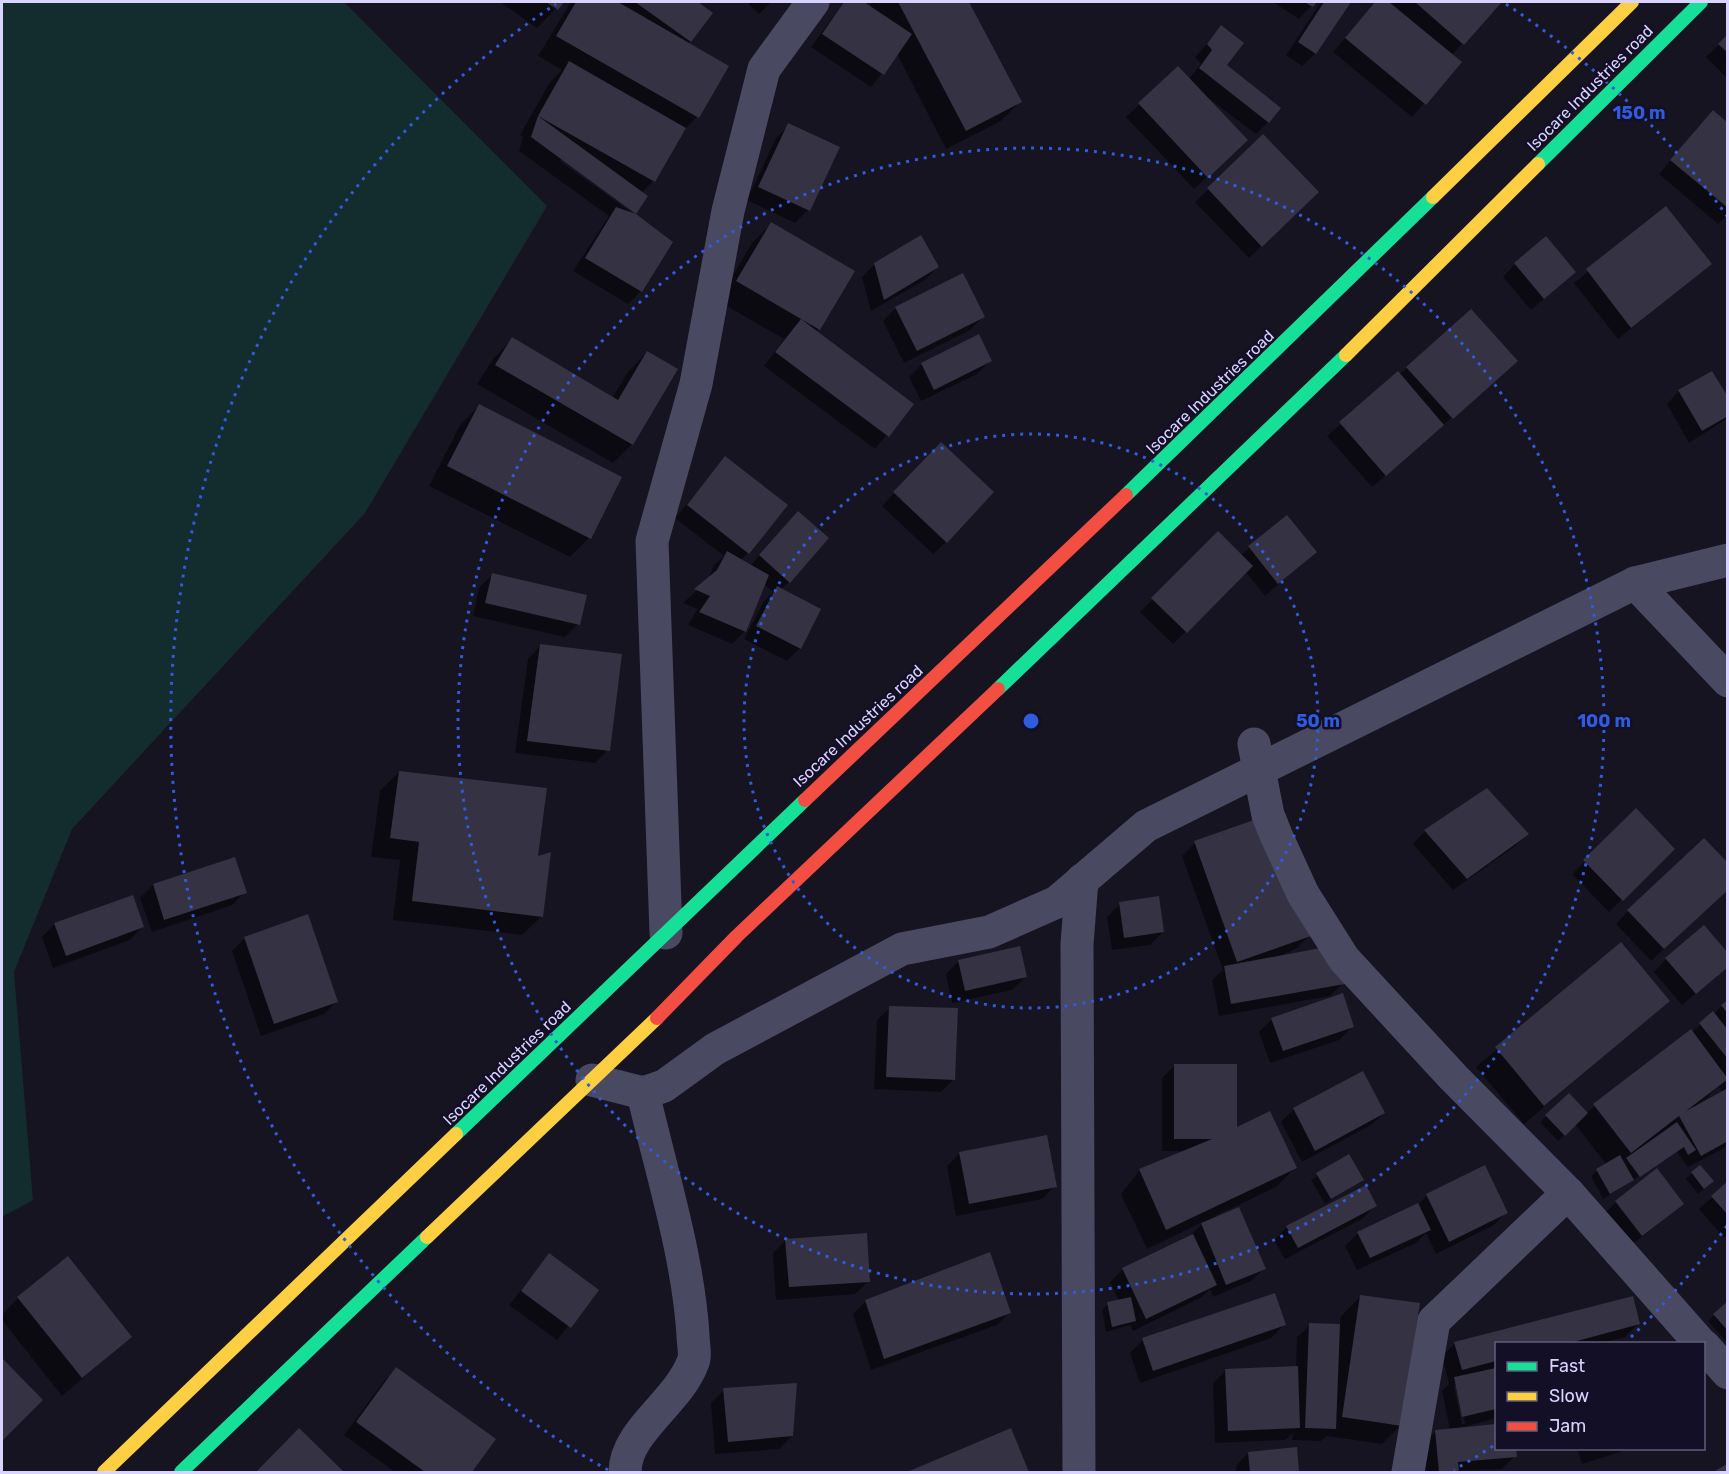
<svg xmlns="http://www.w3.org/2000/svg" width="1729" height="1474" viewBox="0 0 1729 1474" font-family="Rubik,sans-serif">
  <rect width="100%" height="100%" fill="#161421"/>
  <polygon fill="#132c2d" points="2,2 344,2 547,206 365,513 72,829 14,972 33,1200 2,1217"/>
  <g fill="#0007" fill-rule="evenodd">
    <polygon points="500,2 562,2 537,28"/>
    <polygon points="571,2 695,2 711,13 689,43 727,66 697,117 680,134 653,181 641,193 562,158 560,161 635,215 641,291 628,304 573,271 609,216 519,151 523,137 520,135 550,82 562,70 538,56"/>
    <polygon points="747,2 771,2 759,14"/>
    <polygon points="844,2 861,2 873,10 870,4 873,2 968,2 1020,102 1001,121 946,149 897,54 871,87 811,47"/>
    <polygon points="1273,2 1315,2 1299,19"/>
    <polygon points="1321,2 1350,2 1315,54 1302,66 1286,55"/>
    <polygon points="1376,2 1497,2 1498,3 1452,55 1460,62 1412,117 1333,52"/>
    <polygon points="1222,27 1224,66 1268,122 1256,134 1207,97 1233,153 1194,189 1126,117 1178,68 1188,80 1201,64 1195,57"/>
    <polygon points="1728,36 1728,79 1706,57"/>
    <polygon points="789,125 808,210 795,223 747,200 776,138"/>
    <polygon points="1700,125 1728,125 1728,215 1718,224 1659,174"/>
    <polygon points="1263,136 1317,192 1249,258 1195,202"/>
    <polygon points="1666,208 1710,264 1618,339 1574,283"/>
    <polygon points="771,224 818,329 816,332 912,404 875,449 764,366 784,339 718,301 752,243"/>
    <polygon points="875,264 938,267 925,280 871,311 862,277"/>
    <polygon points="1515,264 1574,272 1531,310 1503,277"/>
    <polygon points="896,308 983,317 970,330 904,363 883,321"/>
    <polygon points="512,339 612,398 628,372 647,352 632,444 613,463 477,384 493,359"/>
    <polygon points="990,361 977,374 921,401 909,377 922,364"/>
    <polygon points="1407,368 1503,373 1372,487 1327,436"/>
    <polygon points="1679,391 1728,400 1728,418 1689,443 1667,404"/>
    <polygon points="479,406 589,538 570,557 429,486 460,425"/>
    <polygon points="928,457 946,542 933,554 882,506"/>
    <polygon points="726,458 748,553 741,560 750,566 785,526 789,582 780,590 800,648 787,661 744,639 764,601 773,592 764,584 745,631 732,644 688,625 698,609 683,603 707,581 714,565 724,556 675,518"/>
    <polygon points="1287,517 1315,552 1265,596 1246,572 1173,644 1140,612 1218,533 1240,556"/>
    <polygon points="492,575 578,624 565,637 473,616 479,588"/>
    <polygon points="540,646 608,750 595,763 515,753 528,659"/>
    <polygon points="399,772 537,858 542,916 522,935 393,920 400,860 371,857 380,791"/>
    <polygon points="1636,810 1673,849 1609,912 1572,874"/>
    <polygon points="1425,831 1527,834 1514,847 1453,890 1413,844"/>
    <polygon points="1195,843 1310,935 1297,948 1274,959 1343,983 1330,996 1219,1016 1212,980 1223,970 1182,856"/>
    <polygon points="234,859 245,892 232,905 152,932 140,898 153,885"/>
    <polygon points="1728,888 1651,961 1616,924 1628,911"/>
    <polygon points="1120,904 1163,932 1150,945 1112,950 1107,917"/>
    <polygon points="55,924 142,927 130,940 53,968 42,937"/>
    <polygon points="245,938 337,1001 324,1014 261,1036 232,951"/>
    <polygon points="1621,944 1668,1001 1524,1124 1476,1067"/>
    <polygon points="1666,959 1720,973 1682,1005 1654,972"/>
    <polygon points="959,961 1025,977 1012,990 952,1003 946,974"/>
    <path d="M 1728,1001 L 1728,1146 L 1688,1167 L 1677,1152 L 1603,1199 L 1591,1176 L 1606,1164 L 1575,1124 L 1558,1141 L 1540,1122 L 1569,1095 L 1586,1113 L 1692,1032 ZM 1718,1086 L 1723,1092 L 1698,1104 L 1707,1098 Z"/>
    <polygon points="890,1008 954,1079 941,1092 874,1089 877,1020"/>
    <polygon points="1272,1019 1352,1027 1339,1040 1270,1063 1259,1032"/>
    <polygon points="1175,1065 1236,1129 1295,1168 1276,1187 1215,1216 1264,1269 1251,1281 1213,1297 1210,1289 1202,1297 1133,1331 1130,1325 1106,1332 1102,1310 1108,1304 1119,1301 1110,1282 1123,1269 1189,1237 1205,1221 1147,1249 1121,1194 1140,1170 1189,1151 1162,1151 1162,1078"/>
    <polygon points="1363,1073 1384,1113 1371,1125 1302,1162 1281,1122 1294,1109"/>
    <polygon points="960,1153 1055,1186 1042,1199 956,1216 947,1166"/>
    <polygon points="1349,1156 1362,1180 1325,1204 1311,1180"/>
    <polygon points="1692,1173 1706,1187 1698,1194 1686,1179"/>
    <polygon points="1728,1183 1728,1235 1724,1238 1699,1209"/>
    <polygon points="1427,1195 1506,1212 1494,1225 1436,1254 1426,1233 1416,1243 1357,1270 1345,1246 1358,1233 1418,1205"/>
    <polygon points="1616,1202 1682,1204 1628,1248 1603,1215"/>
    <polygon points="1375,1206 1362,1219 1285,1259 1274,1240 1287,1227"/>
    <polygon points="786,1240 868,1282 855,1294 776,1300 773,1253"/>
    <polygon points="550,1255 597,1290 557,1340 509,1305"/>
    <polygon points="1274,1295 1284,1325 1271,1338 1140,1383 1130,1353 1143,1340"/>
    <polygon points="1360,1297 1401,1425 1382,1444 1326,1436 1321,1441 1292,1440 1293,1433 1285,1440 1215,1443 1213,1383 1226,1370 1296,1367 1297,1337 1310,1325 1340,1325 1341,1316"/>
    <polygon points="18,1298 130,1337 62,1396 2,1320 2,1315"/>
    <polygon points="866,1301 1010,1312 997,1325 871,1370 853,1314"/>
    <polygon points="1728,1303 1728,1344 1708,1321"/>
    <path d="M 1638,1324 L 1625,1337 L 1599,1344 L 1496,1344 L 1496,1418 L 1457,1429 L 1496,1425 L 1496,1448 L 1515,1456 L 1502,1469 L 1425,1472 L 1423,1444 L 1436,1431 L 1450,1430 L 1442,1391 L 1449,1384 L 1442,1356 L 1455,1343 ZM 1454,1386 L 1457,1386 L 1465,1424 L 1462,1424 Z"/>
    <polygon points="2,1360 41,1400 2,1439"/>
    <polygon points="397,1369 494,1439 470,1472 395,1472 344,1435 384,1381"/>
    <polygon points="724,1390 792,1436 779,1449 715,1454 711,1403"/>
    <polygon points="299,1430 342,1472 257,1472"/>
    <polygon points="1010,1430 1028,1472 911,1472"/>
    <polygon points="1577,1448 1632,1448 1582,1464"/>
    <polygon points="1295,1449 1298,1472 1236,1472 1236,1466 1248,1453"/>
  </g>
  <g fill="#343243">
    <polygon points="546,2 564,2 558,10"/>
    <polygon points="576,2 618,2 729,66 699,118 556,36"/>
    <polygon points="635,2 698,2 713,13 691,42"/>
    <polygon points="844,2 864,2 912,34 884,75 822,34"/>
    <polygon points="898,2 969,2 1022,102 966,131"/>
    <polygon points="1304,2 1317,2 1313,7"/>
    <polygon points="1324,2 1351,2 1316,54 1298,42"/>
    <polygon points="1375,2 1389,2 1462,62 1426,105 1345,38"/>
    <polygon points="1415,2 1499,2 1501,3 1464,45"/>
    <polygon points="1221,25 1244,43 1227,65 1281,108 1269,123 1199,68 1212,50 1207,44"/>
    <polygon points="1728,34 1728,53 1718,44"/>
    <polygon points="569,61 686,128 655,182 538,116"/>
    <polygon points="1178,66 1248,140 1208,178 1138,103"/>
    <polygon points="1713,110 1728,123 1728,208 1670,160"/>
    <polygon points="538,116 648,196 636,214 531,137"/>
    <polygon points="788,123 840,147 810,211 758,187"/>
    <polygon points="1263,134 1319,192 1262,247 1207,188"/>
    <polygon points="1666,206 1712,264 1631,328 1586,269"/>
    <polygon points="616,207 636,214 673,242 642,292 585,258"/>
    <polygon points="771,222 855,271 820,330 801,319 914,404 889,437 775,352 801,319 736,281"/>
    <polygon points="921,235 939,267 884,300 874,263"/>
    <polygon points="1546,236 1576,272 1544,299 1514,263"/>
    <polygon points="963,273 985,317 917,351 895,307"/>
    <polygon points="1471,309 1518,361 1453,419 1406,367"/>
    <polygon points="979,334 992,361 934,390 921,363"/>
    <polygon points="512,337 618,400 647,351 678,369 633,445 495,365"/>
    <polygon points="1398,371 1444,425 1386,476 1339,422"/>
    <polygon points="1712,371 1728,397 1728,416 1702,431 1678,390"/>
    <polygon points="479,404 622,477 591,539 447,466"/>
    <polygon points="941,442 994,492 947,543 893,492"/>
    <polygon points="725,456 788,505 749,554 687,505"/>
    <polygon points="798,511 829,538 790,583 759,555"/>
    <polygon points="1287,515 1317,552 1278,584 1248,546"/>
    <polygon points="1218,531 1253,566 1187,633 1151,598"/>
    <polygon points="727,551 769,575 746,632 699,612 710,596 694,589 717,570"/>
    <polygon points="492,573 587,595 580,625 485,603"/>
    <polygon points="777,586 821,609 801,649 756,626"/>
    <polygon points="540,644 622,654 610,751 527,741"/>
    <polygon points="399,771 547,788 538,856 551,852 543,917 412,901 419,842 390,838"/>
    <polygon points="1487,788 1529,834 1467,879 1424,830"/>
    <polygon points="1636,808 1675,849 1623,901 1583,860"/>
    <polygon points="1268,815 1311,936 1237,962 1194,841"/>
    <polygon points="1704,838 1728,863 1728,890 1664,949 1627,910"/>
    <polygon points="235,857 247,893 164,920 153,884"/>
    <polygon points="133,895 144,927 66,956 54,923"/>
    <polygon points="1159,896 1164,932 1124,938 1119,902"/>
    <polygon points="308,914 338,1002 274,1024 244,937"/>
    <polygon points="1704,925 1728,953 1728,967 1696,994 1665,958"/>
    <polygon points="1621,942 1670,1001 1544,1106 1495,1047"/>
    <polygon points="1337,945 1345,984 1231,1004 1224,966"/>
    <polygon points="1020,946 1027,977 965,991 958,960"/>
    <polygon points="1343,993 1354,1027 1283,1051 1271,1018"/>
    <polygon points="1728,1000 1728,1014 1721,1005"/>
    <polygon points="889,1006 958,1008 955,1080 886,1077"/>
    <polygon points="1713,1011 1728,1030 1728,1059 1699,1023"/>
    <polygon points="1691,1029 1728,1079 1686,1111 1728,1088 1728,1141 1701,1156 1679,1116 1631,1153 1593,1104"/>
    <polygon points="1174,1064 1237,1064 1237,1127 1270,1111 1297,1168 1166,1230 1139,1169 1212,1139 1174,1139"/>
    <polygon points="1363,1071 1385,1113 1315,1151 1293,1108"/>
    <polygon points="1569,1093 1588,1113 1565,1136 1545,1115"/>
    <polygon points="1677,1122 1696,1150 1688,1155 1684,1147 1640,1177 1626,1158"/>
    <polygon points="1047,1135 1057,1187 969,1204 959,1152"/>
    <polygon points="1349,1154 1364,1180 1331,1199 1316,1173"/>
    <polygon points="1620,1155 1634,1180 1610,1194 1596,1169"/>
    <polygon points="1485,1165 1508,1213 1449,1242 1426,1194"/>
    <polygon points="1700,1165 1714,1181 1704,1189 1691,1172"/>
    <polygon points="1657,1168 1684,1204 1642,1236 1615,1201"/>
    <polygon points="1728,1181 1728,1215 1711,1196"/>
    <polygon points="1366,1185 1377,1206 1298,1248 1286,1226"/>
    <polygon points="1418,1203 1431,1230 1370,1258 1357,1232"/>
    <polygon points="1239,1207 1266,1269 1226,1285 1201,1223"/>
    <polygon points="867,1233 870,1282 789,1287 785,1239"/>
    <polygon points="1193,1234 1217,1285 1146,1319 1122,1268"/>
    <polygon points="990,1252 1011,1313 884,1359 865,1300"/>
    <polygon points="549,1253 599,1290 571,1328 521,1291"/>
    <polygon points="68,1256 132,1337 82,1378 17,1297"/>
    <polygon points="1275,1293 1286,1325 1153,1371 1142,1338"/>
    <polygon points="1360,1295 1420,1303 1402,1426 1342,1417"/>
    <polygon points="1633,1296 1640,1324 1566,1344 1496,1344 1496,1361 1462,1370 1454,1342"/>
    <polygon points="1131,1297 1136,1321 1112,1327 1107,1302"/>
    <polygon points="1728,1301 1728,1331 1713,1314"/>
    <polygon points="1309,1323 1340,1324 1336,1429 1305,1428"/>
    <polygon points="2,1358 43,1400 2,1441"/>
    <polygon points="1298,1366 1300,1428 1228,1431 1225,1369"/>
    <polygon points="396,1367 496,1439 472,1472 425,1472 356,1422"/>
    <polygon points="1496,1368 1496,1409 1462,1417 1454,1377"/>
    <polygon points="797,1383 793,1436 728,1442 723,1388"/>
    <polygon points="1496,1424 1496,1448 1516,1448 1517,1457 1458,1462 1459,1472 1439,1472 1435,1430"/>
    <polygon points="299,1428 344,1472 256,1472"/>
    <polygon points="1011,1428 1029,1472 907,1472"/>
    <polygon points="1297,1447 1299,1472 1250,1472 1248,1452"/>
    <polygon points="1727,1464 1728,1472 1713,1472"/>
  </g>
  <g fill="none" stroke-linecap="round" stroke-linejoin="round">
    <g stroke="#4a4962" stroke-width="33">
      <polyline points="1635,583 1728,681"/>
      <polyline points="1254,744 1268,815 1276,835 1303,894 1344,959 1453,1077 1568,1193 1701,1344"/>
      <polyline points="666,933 652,541 696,384 728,211 764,69 813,2"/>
      <polyline points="592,1080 643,1093 664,1086 715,1049 902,949 989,932 1057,902 1146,826 1635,583 1728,560"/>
      <polyline points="1704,1346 1728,1373"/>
      <path d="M 625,1472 C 625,1431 678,1403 693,1362 C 696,1355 693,1343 693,1335 C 688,1255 661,1171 643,1093"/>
      <polyline points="1079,1472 1077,944 1082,880"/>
      <polyline points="1408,1472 1434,1321 1568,1193"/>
    </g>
    <g stroke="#16e098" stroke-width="14">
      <polyline points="1538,164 1701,2"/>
      <polyline points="1126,495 1433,197"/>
      <polyline points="998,689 1346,355"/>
      <polyline points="456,1134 805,800"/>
      <polyline points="181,1472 427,1237"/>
    </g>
    <g stroke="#ffcf43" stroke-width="14">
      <polyline points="1433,197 1632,2"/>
      <polyline points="1346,355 1538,164"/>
      <polyline points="427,1237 657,1018"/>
      <polyline points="104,1472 456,1134"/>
    </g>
    <g stroke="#f24e42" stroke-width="14">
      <polyline points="805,800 1126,495"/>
      <polyline points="657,1018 737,936 998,689"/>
    </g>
  </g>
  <g fill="none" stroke="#305bdc" stroke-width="3" stroke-dasharray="3 6">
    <circle cx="1031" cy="721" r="287"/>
    <circle cx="1031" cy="721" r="573"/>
    <path d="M1727 1226A860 860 0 0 1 1628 1340M1493 1446A860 860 0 0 1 1454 1470M608 1470A860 860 0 0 1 556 4M1506 4A860 860 0 0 1 1727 216"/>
  </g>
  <g text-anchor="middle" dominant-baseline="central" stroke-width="5" stroke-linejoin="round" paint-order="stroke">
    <g font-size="16" fill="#d9d4ff" stroke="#130f26">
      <text transform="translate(1590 88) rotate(-45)">Isocare Industries road</text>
      <text transform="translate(1210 392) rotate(-44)">Isocare Industries road</text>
      <text transform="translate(858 726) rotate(-43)">Isocare Industries road</text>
      <text transform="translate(507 1063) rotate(-44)">Isocare Industries road</text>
    </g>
  </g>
  <circle cx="1031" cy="721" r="9" fill="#305bdc" stroke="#130f26" stroke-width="3"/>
  <g font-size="18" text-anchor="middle" font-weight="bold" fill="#305bdc" stroke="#130f26" stroke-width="5" stroke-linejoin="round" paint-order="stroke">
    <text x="1639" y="119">150 m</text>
    <text x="1318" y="727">50 m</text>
    <text x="1604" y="727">100 m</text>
  </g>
  <rect width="1729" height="1474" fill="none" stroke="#d9d4ff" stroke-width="6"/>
  <rect x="1495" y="1342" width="210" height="108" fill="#130f26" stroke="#625e7d" stroke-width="1.5"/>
  <rect x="1507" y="1362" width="30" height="9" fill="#16e098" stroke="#625e7d" stroke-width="1.5"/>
  <text x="1549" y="1372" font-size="18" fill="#d9d4ff">Fast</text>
  <rect x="1507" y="1392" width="30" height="9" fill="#ffcf43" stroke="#625e7d" stroke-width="1.5"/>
  <text x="1549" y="1402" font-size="18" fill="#d9d4ff">Slow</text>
  <rect x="1507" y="1422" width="30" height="9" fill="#f24e42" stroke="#625e7d" stroke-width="1.5"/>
  <text x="1549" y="1432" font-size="18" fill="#d9d4ff">Jam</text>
</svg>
